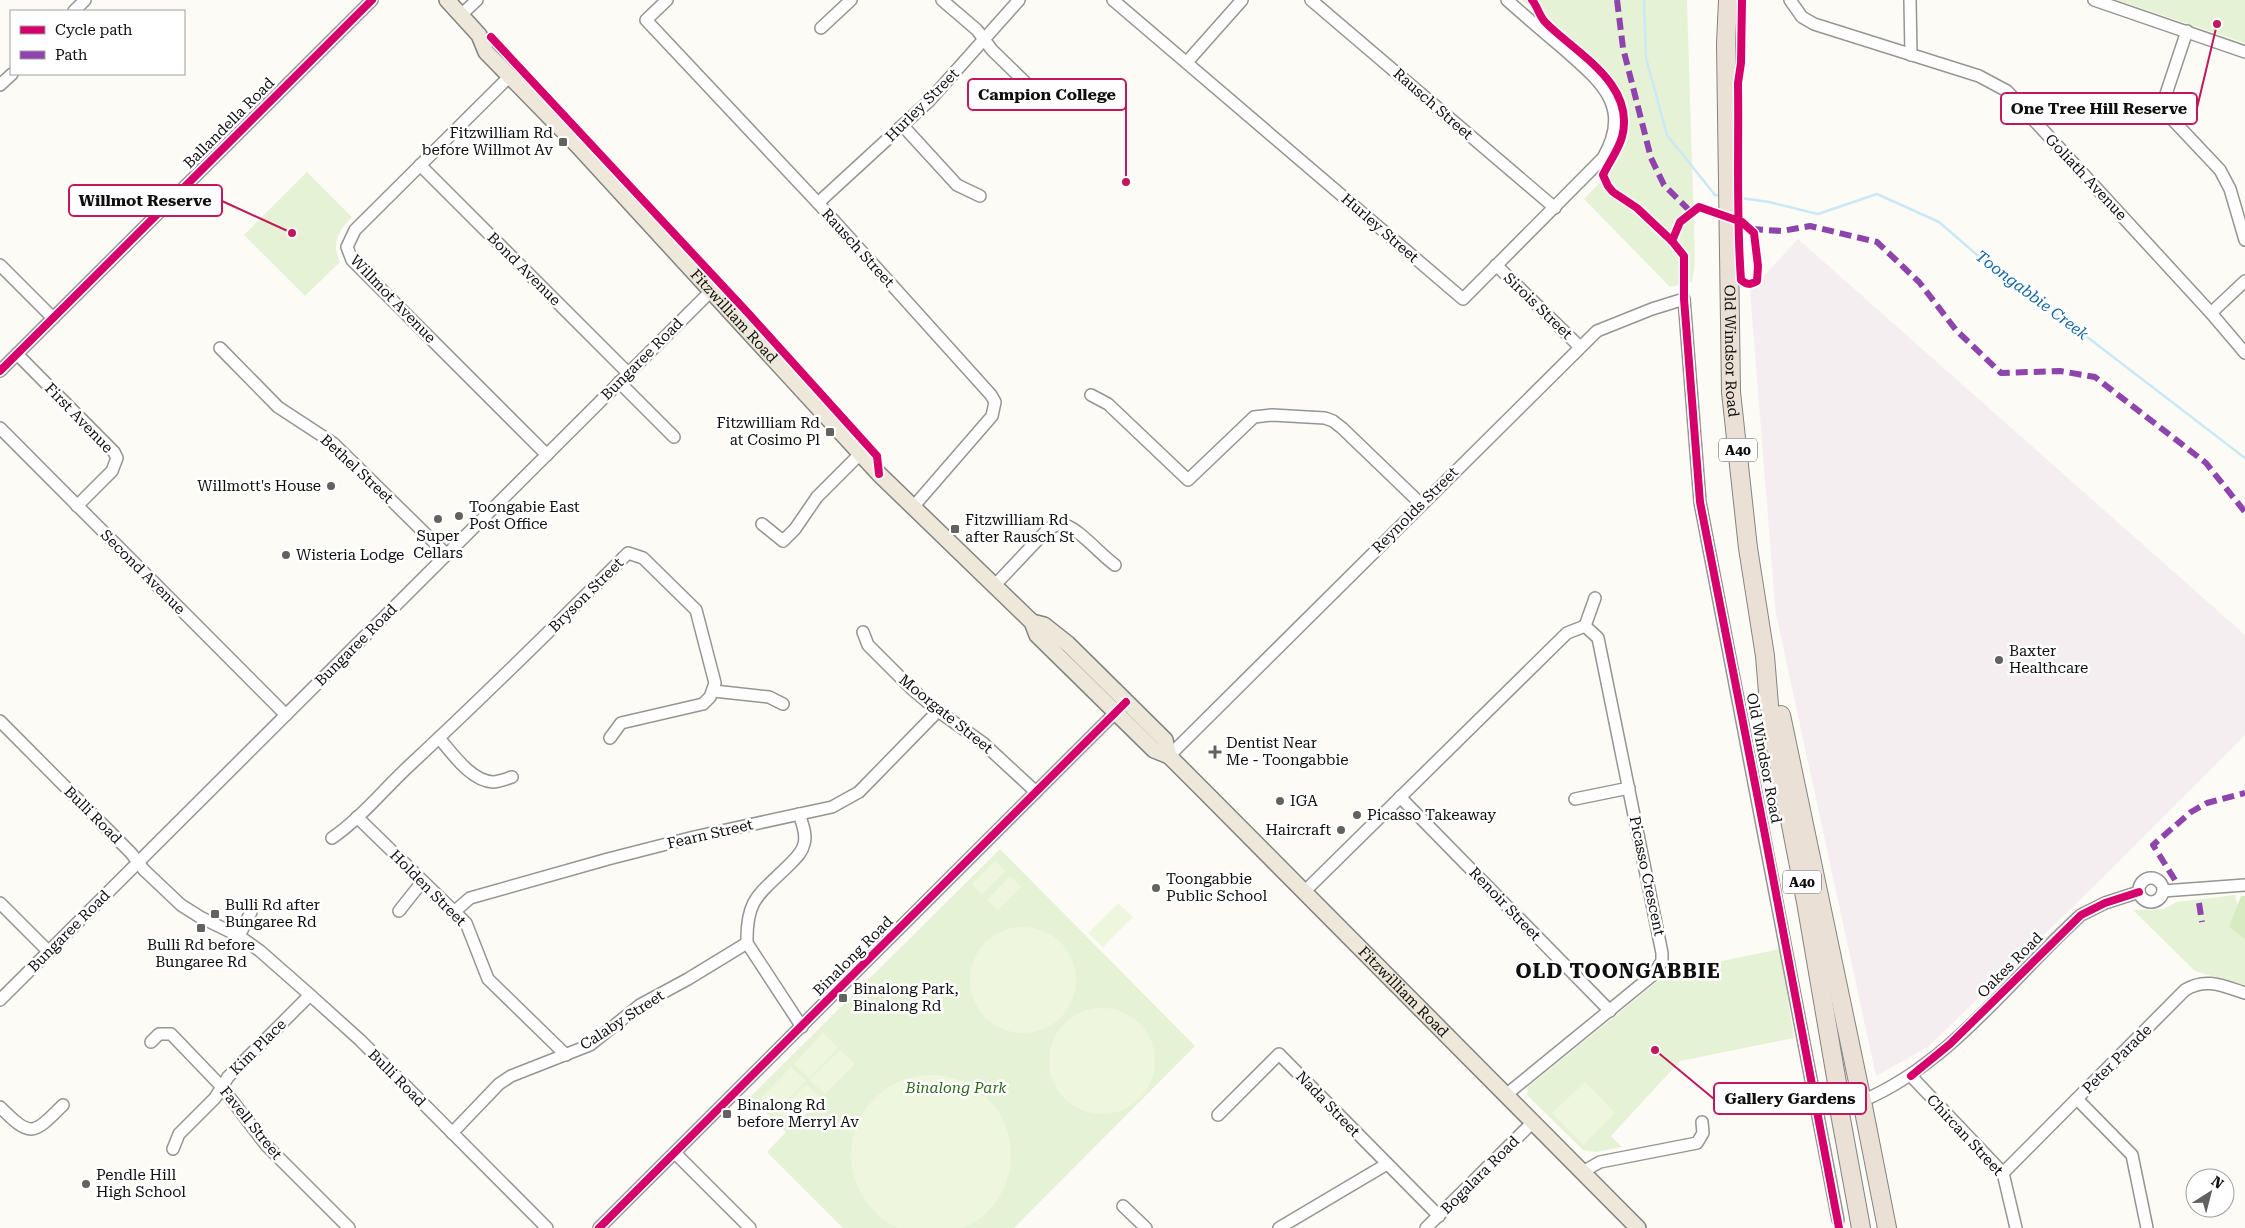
<svg xmlns="http://www.w3.org/2000/svg" width="2245" height="1228" viewBox="0 0 2245 1228" font-family="'Roboto Serif',serif">
  <rect width="100%" height="100%" fill="#fcfbf5"/>
  <polygon fill="#f4eef1" points="1798,239 2245,635 2245,735 2090,890 1928,1047 1876,1076 1776,614 1774,593 1750,291"/>
  <g fill="#e6f2d5">
    <polygon points="1522,0 1687,0 1695,262 1692,282 1670,287 1584,199 1611,171 1624,140 1626,120 1621,96 1605,71"/>
    <polygon points="2117,0 2245,0 2245,43 2132,5"/>
    <path d="M 307,172 L 352,217 C 338,231 331,243 340,262 L 305,296 L 244,235 Z"/>
    <polygon points="1000,849 1195,1046 1014,1228 843,1228 767,1152 786,1132 750,1097"/>
    <polygon points="2235,895 2240,913 2245,920 2245,986 2195,971 2133,910 2163,909 2177,902"/>
    <polygon points="1780,949 1794,1038 1680,1061 1611,1136 1622,1147 1596,1152 1583,1150 1527,1095 1528,1087 1669,972"/>
  </g>
  <polygon fill="#d7eac2" points="2241,896 2245,896 2245,939 2229,927"/>
  <g fill="#eff6de">
    <polygon points="995,861 1005,871 982,895 972,884"/>
    <polygon points="1010,876 1021,887 998,910 987,900"/>
    <polygon points="1118,903 1133,917 1103,947 1088,933"/>
    <circle cx="1023" cy="980" r="53"/>
    <circle cx="1102" cy="1061" r="53"/>
    <polygon points="823,1033 838,1048 809,1078 794,1064"/>
    <polygon points="840,1050 855,1064 825,1094 810,1080"/>
    <polygon points="791,1067 806,1081 776,1111 762,1097"/>
    <circle cx="931" cy="1155" r="80"/>
    <polygon points="1585,1082 1615,1113 1583,1145 1552,1113"/>
    <polygon points="806,1084 821,1098 794,1127 779,1112"/>
  </g>
  <g fill="none" stroke-linecap="round" stroke-linejoin="round">
    <g stroke="#cae8f6" stroke-width="2.5">
      <polyline points="1644,0 1646,58 1667,135 1715,195 1721,196"/>
      <polyline points="1734,197 1769,202 1818,214 1877,194 1939,222 1998,273 2065,320 2245,458"/>
    </g>
    <defs>
      <g id="minor">
        <polyline points="667,0 646,20 818,203 991,395 995,402 992,416 914,506"/>
        <polyline points="942,0 977,30 992,50 1029,86 1046,92"/>
        <path d="M 1113,0 L 1463,299 L 1603,158 C 1633,107 1601,82 1565,50 C 1545,33 1526,17 1507,0"/>
        <polyline points="1311,0 1555,208"/>
        <polyline points="1790,0 1802,17 1814,24 1979,76 2007,91 2211,313 2245,353"/>
        <polyline points="1910,0 1911,55"/>
        <polyline points="2094,0 2245,52"/>
        <polyline points="74,11 85,0"/>
        <polyline points="461,15 477,0"/>
        <polyline points="821,28 851,0"/>
        <polyline points="2187,31 2165,97 2165,107 2170,117 2220,170 2230,189 2245,240"/>
        <polyline points="1187,62 1242,0"/>
        <polyline points="511,75 355,230 347,247 352,260 547,455"/>
        <polyline points="0,85 12,74"/>
        <polyline points="903,126 957,185 980,196"/>
        <polyline points="420,165 628,373"/>
        <polyline points="818,203 929,101 1019,0"/>
        <polyline points="0,265 53,318"/>
        <polyline points="1496,265 1580,347"/>
        <polyline points="2211,313 2245,281"/>
        <polyline points="220,348 278,407 333,443 446,554"/>
        <polyline points="17,354 114,452 117,458 112,471 77,506"/>
        <polyline points="0,371 372,0"/>
        <polyline points="619,382 674,437"/>
        <polyline points="1091,395 1108,404 1188,480 1254,417 1272,415 1325,418 1333,421 1342,428 1421,504"/>
        <polyline points="0,428 286,715"/>
        <polyline points="762,524 783,541 795,529 817,497 860,454"/>
        <path d="M 995,585 L 1047,530 C 1052,527 1058,523 1065,525 C 1079,529 1101,555 1115,565"/>
        <polyline points="1585,626 1595,598"/>
        <polyline points="863,632 868,645 913,690 938,711 983,743 1036,792"/>
        <polyline points="714,691 769,697 783,704"/>
        <polyline points="0,721 131,853 144,870 181,905 200,917 239,936 260,951 310,995 360,1040 547,1228"/>
        <path d="M 439,738 C 452,753 471,781 493,782 C 498,782 506,779 512,777"/>
        <polyline points="1169,756 1597,331 1652,309 1684,299 1700,502 1838,1220"/>
        <polyline points="1400,797 1610,1011"/>
        <polyline points="1575,799 1629,788"/>
        <path d="M 799,814 C 802,823 807,834 804,844 C 802,853 795,859 789,865 C 760,894 746,898 747,943 L 802,1027"/>
        <polyline points="357,817 466,923 488,979 566,1055"/>
        <path d="M 332,838 C 361,818 384,789 410,765 C 484,696 556,625 628,553 L 643,558 L 696,610 L 715,683 L 710,697 L 703,704 L 621,723 L 610,738"/>
        <circle cx="2151" cy="890" r="12"/>
        <polyline points="1305,891 1567,633 1585,626 1598,638 1662,953 1662,961 1654,974 1507,1094"/>
        <polyline points="2163,891 2245,885"/>
        <polyline points="0,903 49,952"/>
        <polyline points="399,911 422,882"/>
        <polyline points="454,912 470,898 608,859 694,837 832,807 859,792 938,711"/>
        <polyline points="239,936 251,912"/>
        <polyline points="0,1000 712,290"/>
        <polyline points="151,1042 159,1034 171,1034 221,1086 266,1145 349,1228"/>
        <polyline points="1911,1076 2003,1173 2016,1228"/>
        <polyline points="2077,1099 2132,1155 2147,1228"/>
        <path d="M 1862,1101 C 1952,1063 2011,978 2081,915 L 2105,903 L 2139,892"/>
        <path d="M 0,1107 C 31,1138 33,1135 63,1105"/>
        <polyline points="1218,1115 1279,1054 1439,1216"/>
        <polyline points="452,1133 499,1084 511,1076 590,1045 640,1005 688,979 747,943"/>
        <polyline points="173,1149 179,1134 215,1098 228,1077 310,995"/>
        <polyline points="675,1153 750,1228"/>
        <polyline points="1584,1171 1600,1162 1697,1143 1703,1133 1702,1122"/>
        <path d="M 2003,1173 L 2185,990 C 2206,977 2223,986 2245,993"/>
        <polyline points="1123,1206 1146,1228"/>
        <polyline points="599,1228 1120,708"/>
        <polyline points="1279,1228 1387,1164"/>
        <polyline points="1426,1228 1534,1121"/>
      </g>
      <g id="major">
        <path id="s1" d="M 447,0 L 479,35 L 486,52 L 577,145 L 879,474 L 1032,622 L 1037,635 L 1154,750 L 1169,756 L 1204,791 L 1638,1228"/>
        <polyline points="1032,622 1044,625 1068,644 1165,740 1169,756"/>
      </g>
      <g id="highway">
        <path id="s2" d="M 1728,0 L 1726,44 L 1731,392 L 1748,548 L 1765,656 L 1770,717 L 1806,902 L 1837,1083 L 1839,1108 L 1861,1228"/>
        <polyline points="1781,715 1862,1101 1887,1228"/>
      </g>
    </defs>
    <use href="#minor" stroke="#969593" stroke-width="14"/>
    <use href="#major" stroke="#838380" stroke-width="18"/>
    <use href="#highway" stroke="#838380" stroke-width="20"/>
    <use href="#minor" stroke="#fffefe" stroke-width="11"/>
    <use href="#major" stroke="#ede8da" stroke-width="15"/>
    <use href="#highway" stroke="#eae0d6" stroke-width="18"/>
    <g stroke="#8e44ad" stroke-width="6" stroke-dasharray="12 6" stroke-linecap="butt">
      <polyline points="1617,0 1623,48 1651,158 1664,185 1691,212"/>
      <polyline points="1751,229 1782,231 1810,226 1877,242 1919,282 1956,330 2001,373 2060,371 2095,377 2206,463 2245,512"/>
      <polyline points="2175,880 2153,845 2191,812 2207,803 2245,793"/>
      <polyline points="2199,903 2202,922"/>
    </g>
    <defs>
      <g id="cycleway">
        <path d="M 1532,0 C 1538,7 1539,16 1546,23 C 1577,54 1636,84 1622,137 C 1618,151 1609,162 1603,175 L 1608,186 L 1613,192 L 1637,208 L 1672,241 L 1684,256 L 1684,299 L 1700,502 L 1765,835 L 1839,1228"/>
        <polyline points="491,37 748,313 877,456 879,474"/>
        <path d="M 1672,241 L 1680,222 L 1699,207 L 1742,222 L 1754,233 L 1758,266 L 1757,281 C 1750,285 1747,285 1741,280 C 1736,215 1739,148 1738,83 L 1741,63 L 1742,0"/>
        <polyline points="0,371 372,0"/>
        <polyline points="1911,1076 1950,1044 2081,915 2105,903 2139,892"/>
        <polyline points="599,1228 1126,702"/>
      </g>
    </defs>
    <use href="#cycleway" stroke="#fff" stroke-width="11"/>
    <use href="#cycleway" stroke="#d6006c" stroke-width="8"/>
  </g>
  <g fill="#626260" stroke="#fff" stroke-width="2">
    <rect x="558" y="137" width="10" height="10" rx="2.5"/>
    <rect x="825" y="427" width="10" height="10" rx="2.5"/>
    <circle cx="331" cy="486" r="5"/>
    <circle cx="459" cy="516" r="5"/>
    <circle cx="438" cy="519" r="5"/>
    <rect x="950" y="524" width="10" height="10" rx="2.5"/>
    <circle cx="286" cy="555" r="5"/>
    <circle cx="1999" cy="660" r="5"/>
    <path d="M1212.5 744.5h5v5h5v5h-5v5h-5v-5h-5v-5h5z"/>
    <circle cx="1280" cy="801" r="5"/>
    <circle cx="1357" cy="815" r="5"/>
    <circle cx="1341" cy="830" r="5"/>
    <circle cx="1156" cy="888" r="5"/>
    <rect x="210" y="909" width="10" height="10" rx="2.5"/>
    <rect x="196" y="923" width="10" height="10" rx="2.5"/>
    <rect x="838" y="993" width="10" height="10" rx="2.5"/>
    <rect x="722" y="1109" width="10" height="10" rx="2.5"/>
    <circle cx="86" cy="1184" r="5"/>
  </g>
  <g text-anchor="middle" dominant-baseline="central" stroke-width="5" stroke-linejoin="round" paint-order="stroke">
    <g fill="#fff" stroke="#575757" stroke-width="1">
      <rect x="1719" y="438.5" width="38" height="23" rx="4"/>
      <rect x="1783" y="870.5" width="38" height="23" rx="4"/>
    </g>
    <g font-size="14" font-weight="bold" fill="#0f0f0f">
      <text x="1738" y="450">A40</text>
      <text x="1802" y="882">A40</text>
    </g>
    <g font-size="15" fill="#0f0f0f" stroke="#fff">
      <text transform="translate(1433 104) rotate(41)">Rausch Street</text>
      <text transform="translate(922 105) rotate(-45)">Hurley Street</text>
      <text transform="translate(229 123) rotate(-45)">Ballandella Road</text>
      <text transform="translate(2086 177) rotate(47)">Goliath Avenue</text>
      <text transform="translate(1380 228) rotate(41)">Hurley Street</text>
      <text transform="translate(858 248) rotate(48)">Rausch Street</text>
      <text transform="translate(524 269) rotate(45)">Bond Avenue</text>
      <text transform="translate(393 299) rotate(46)">Willmot Avenue</text>
      <text transform="translate(1538 306) rotate(44)">Sirois Street</text>
      <text stroke="none"><textPath href="#s1" startOffset="428">Fitzwilliam Road</textPath></text>
      <text stroke="none"><textPath href="#s2" startOffset="351">Old Windsor Road</textPath></text>
      <text transform="translate(642 359) rotate(-45)">Bungaree Road</text>
      <text transform="translate(79 418) rotate(46)">First Avenue</text>
      <text transform="translate(357 469) rotate(43)">Bethel Street</text>
      <text transform="translate(1415 510) rotate(-45)">Reynolds Street</text>
      <text transform="translate(143 572) rotate(45)">Second Avenue</text>
      <text transform="translate(586 595) rotate(-45)">Bryson Street</text>
      <text transform="translate(356 645) rotate(-45)">Bungaree Road</text>
      <text transform="translate(946 714) rotate(39)">Moorgate Street</text>
      <text transform="translate(1764 758) rotate(79)">Old Windsor Road</text>
      <text transform="translate(93 815) rotate(45)">Bulli Road</text>
      <text transform="translate(710 834) rotate(-13)">Fearn Street</text>
      <text transform="translate(1647 876) rotate(78)">Picasso Crescent</text>
      <text transform="translate(428 888) rotate(45)">Holden Street</text>
      <text transform="translate(1505 904) rotate(46)">Renoir Street</text>
      <text transform="translate(69 931) rotate(-45)">Bungaree Road</text>
      <text transform="translate(853 956) rotate(-45)">Binalong Road</text>
      <text transform="translate(2010 965) rotate(-45)">Oakes Road</text>
      <text stroke="none"><textPath href="#s1" startOffset="1382">Fitzwilliam Road</textPath></text>
      <text transform="translate(622 1020) rotate(-33)">Calaby Street</text>
      <text transform="translate(258 1047) rotate(-45)">Kim Place</text>
      <text transform="translate(2117 1059) rotate(-45)">Peter Parade</text>
      <text transform="translate(397 1078) rotate(45)">Bulli Road</text>
      <text transform="translate(1328 1104) rotate(46)">Nada Street</text>
      <text transform="translate(251 1123) rotate(51)">Favell Street</text>
      <text transform="translate(1965 1135) rotate(47)">Chircan Street</text>
      <text transform="translate(1480 1175) rotate(-45)">Bogalara Road</text>
    </g>
    <g font-size="15" fill="#0f0f0f" stroke="#fff" text-anchor="start">
      <text x="553" y="133" text-anchor="end">Fitzwilliam Rd<tspan x="553" dy="17">before Willmot Av</tspan></text>
      <text x="820" y="423" text-anchor="end">Fitzwilliam Rd<tspan x="820" dy="17">at Cosimo Pl</tspan></text>
      <text x="321" y="486" text-anchor="end">Willmott's House</text>
      <text x="469" y="507">Toongabie East<tspan x="469" dy="17">Post Office</tspan></text>
      <text x="965" y="520">Fitzwilliam Rd<tspan x="965" dy="17">after Rausch St</tspan></text>
      <text x="438" y="536" text-anchor="middle">Super<tspan x="438" dy="17">Cellars</tspan></text>
      <text x="296" y="555">Wisteria Lodge</text>
      <text x="2009" y="651">Baxter<tspan x="2009" dy="17">Healthcare</tspan></text>
      <text x="1226" y="743">Dentist Near<tspan x="1226" dy="17">Me - Toongabbie</tspan></text>
      <text x="1290" y="801">IGA</text>
      <text x="1367" y="815">Picasso Takeaway</text>
      <text x="1331" y="830" text-anchor="end">Haircraft</text>
      <text x="1166" y="879">Toongabbie<tspan x="1166" dy="17">Public School</tspan></text>
      <text x="225" y="905">Bulli Rd after<tspan x="225" dy="17">Bungaree Rd</tspan></text>
      <text x="201" y="945" text-anchor="middle">Bulli Rd before<tspan x="201" dy="17">Bungaree Rd</tspan></text>
      <text x="853" y="989">Binalong Park,<tspan x="853" dy="17">Binalong Rd</tspan></text>
      <text x="737" y="1105">Binalong Rd<tspan x="737" dy="17">before Merryl Av</tspan></text>
      <text x="96" y="1175">Pendle Hill<tspan x="96" dy="17">High School</tspan></text>
    </g>
    <g font-size="15" font-style="italic" fill="#2e691d" stroke="#fff">
      <text x="956" y="1088">Binalong Park</text>
    </g>
    <g font-size="16" font-style="italic" fill="#1568a5" stroke="#fff">
      <text transform="translate(2032 295) rotate(37)">Toongabbie Creek</text>
    </g>
    <g font-size="20" font-weight="bold" letter-spacing="1" fill="#0f0f0f" stroke="#fff">
      <text x="1618" y="971">OLD TOONGABBIE</text>
    </g>
  </g>
  <path fill="none" stroke="#c2185b" stroke-width="2" d="M1126 182L1126 95M2217 24L2197 108M292 233L222 201M1655 1050L1714 1099"/>
  <g fill="#c2185b" stroke="#fff" stroke-width="2">
    <circle cx="1126" cy="182" r="5"/>
    <circle cx="2217" cy="24" r="5"/>
    <circle cx="292" cy="233" r="5"/>
    <circle cx="1655" cy="1050" r="5"/>
  </g>
  <g fill="#fff" stroke="#c2185b" stroke-width="2">
    <rect x="968" y="79" width="158" height="31" rx="5"/>
    <rect x="2001" y="93" width="196" height="31" rx="5"/>
    <rect x="69" y="185" width="153" height="31" rx="5"/>
    <rect x="1714" y="1083" width="152" height="31" rx="5"/>
  </g>
  <g font-size="16" text-anchor="middle" font-weight="bold" fill="#0f0f0f">
    <text x="1047" y="100">Campion College</text>
    <text x="2099" y="114">One Tree Hill Reserve</text>
    <text x="145" y="206">Willmot Reserve</text>
    <text x="1790" y="1104">Gallery Gardens</text>
  </g>
  <rect x="10" y="10" width="175" height="65" fill="#ffffff" stroke="#9f9f9f"/>
  <rect x="20" y="26" width="25" height="8" fill="#d6006c" stroke="#9f9f9f"/>
  <text x="55" y="35" font-size="15" fill="#0f0f0f">Cycle path</text>
  <rect x="20" y="51" width="25" height="8" fill="#8e44ad" stroke="#9f9f9f"/>
  <text x="55" y="60" font-size="15" fill="#0f0f0f">Path</text>
  <g transform="translate(2210 1193) rotate(36)"><circle r="24" fill="#ffffff" stroke="#9f9f9f"/>
  <path d="M0-4L9 19L0 12L-9 19Z" fill="#626260"/>
  <text y="-8" font-size="14" font-weight="bold" text-anchor="middle" fill="#0f0f0f">N</text>
  </g>
</svg>
